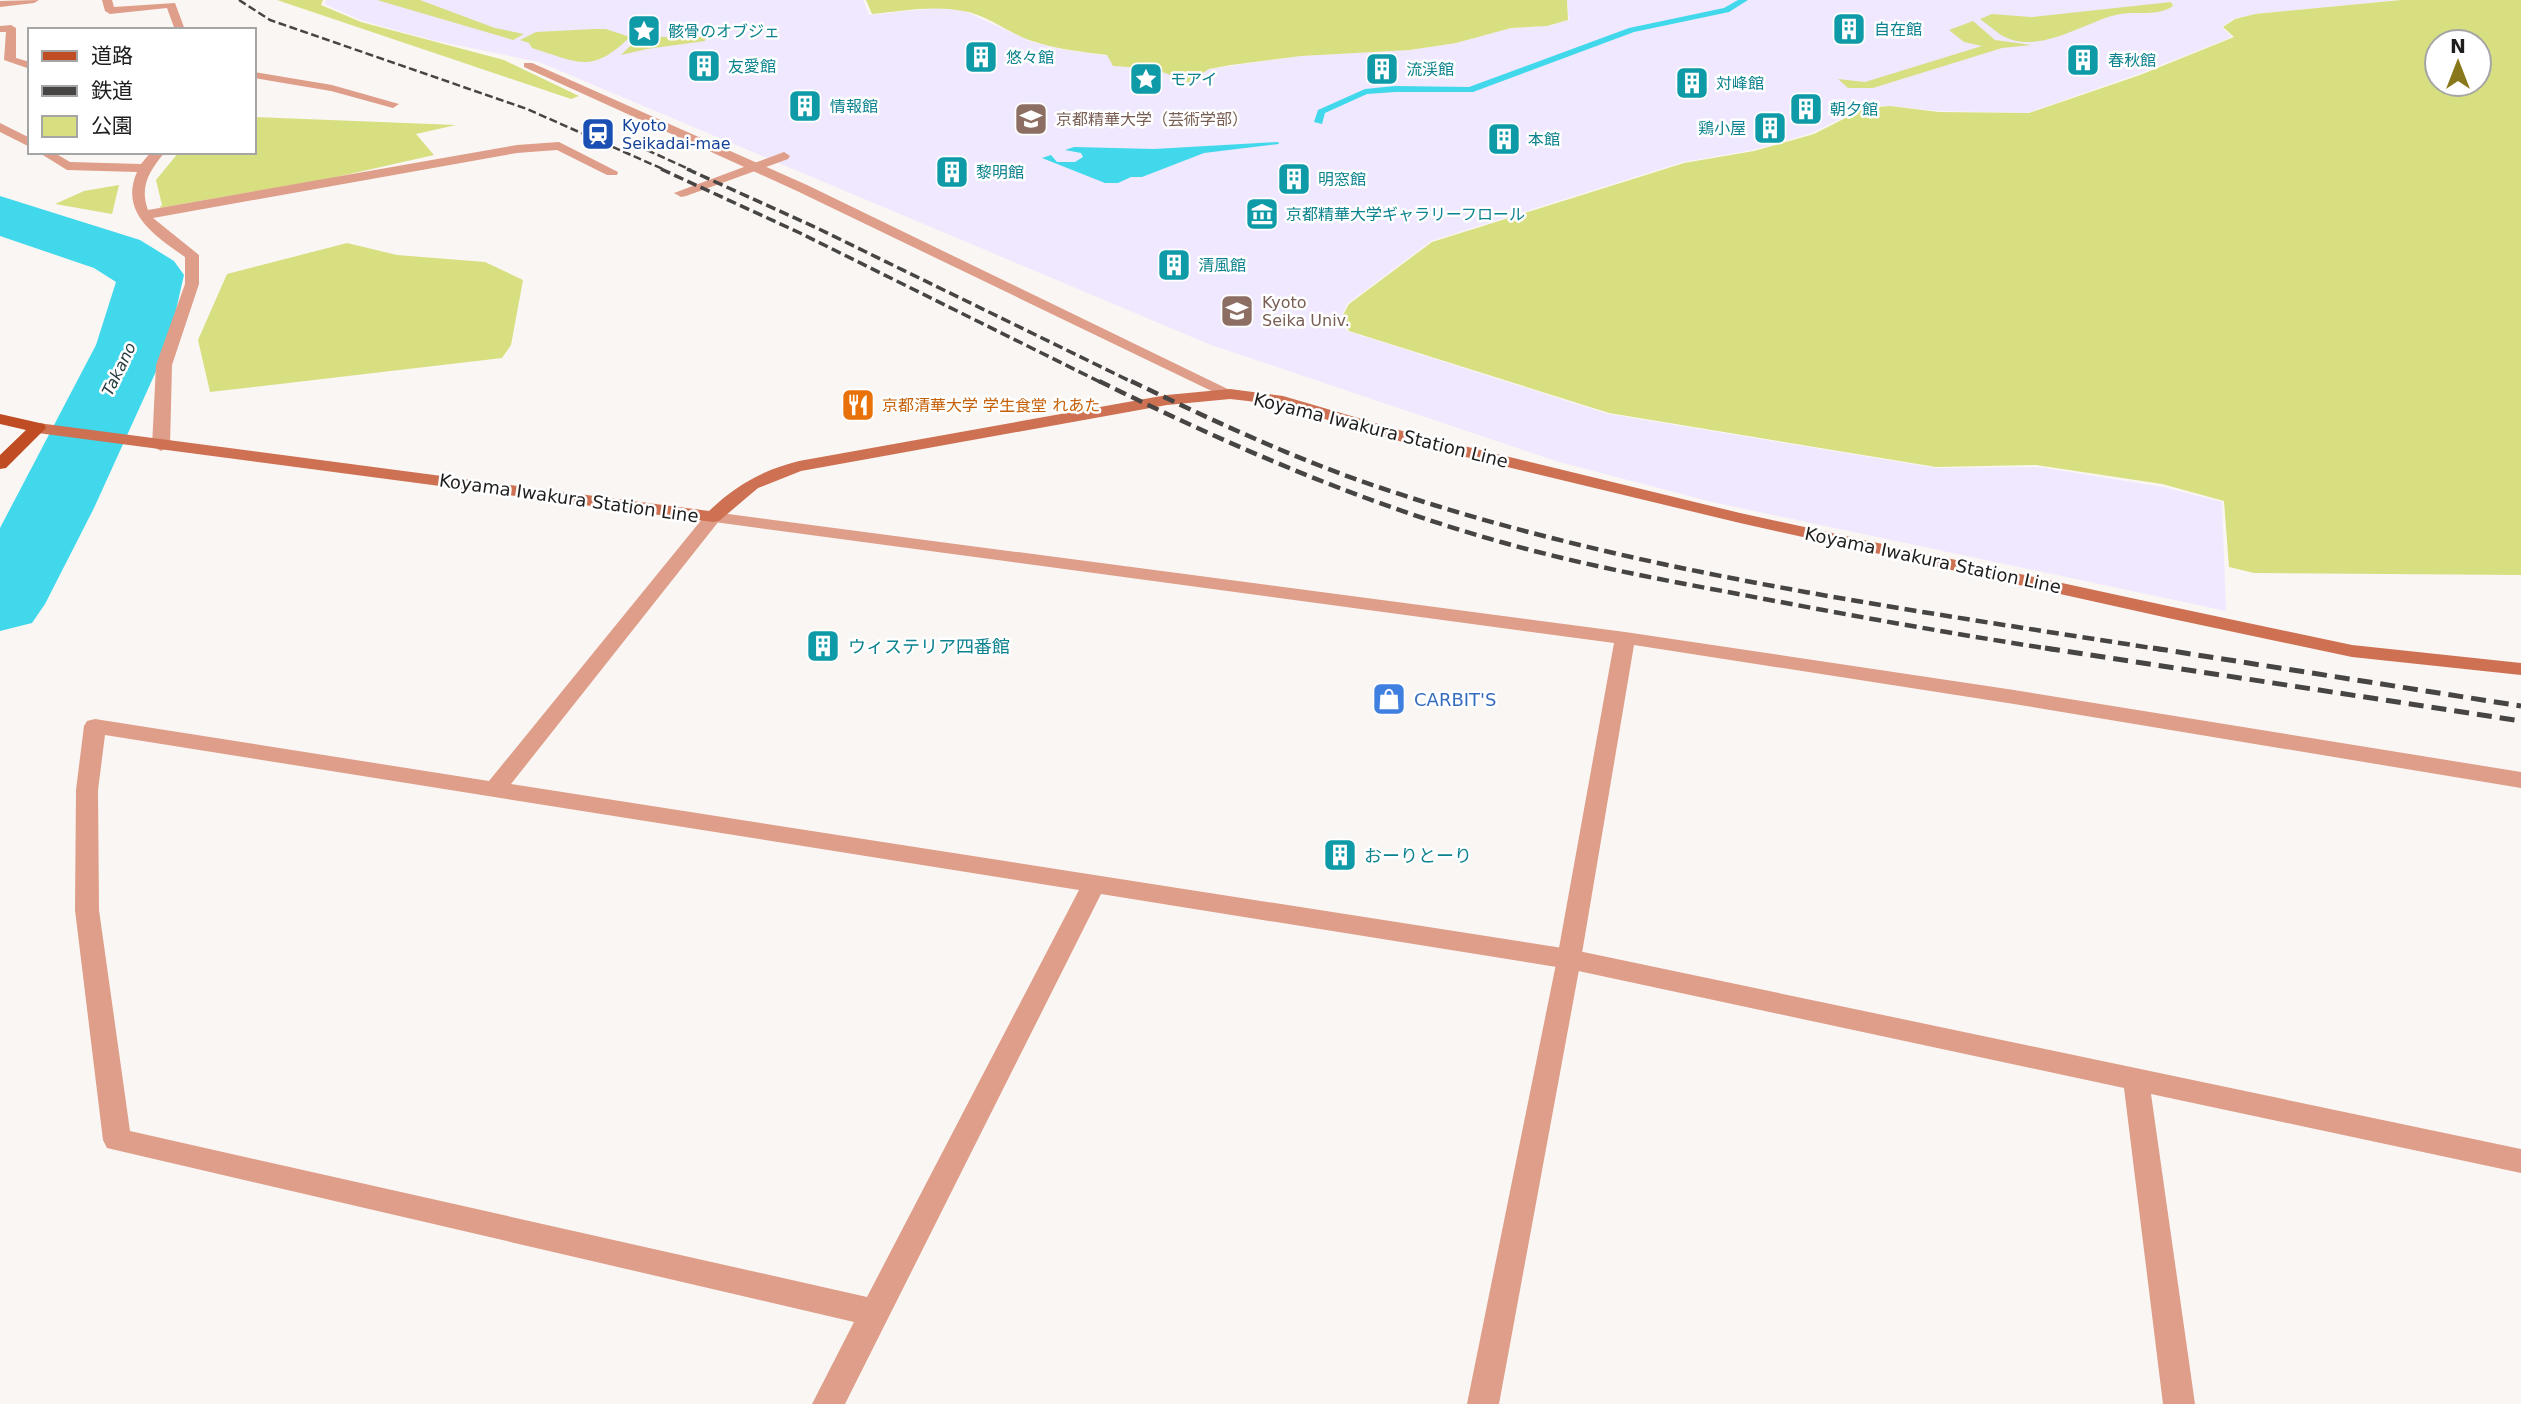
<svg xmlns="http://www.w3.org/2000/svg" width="2521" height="1404" viewBox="0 0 2521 1404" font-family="'DejaVu Sans','Noto Sans JP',sans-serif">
  <rect width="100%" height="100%" fill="#faf6f3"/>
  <polygon fill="#f0e8fe" points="326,0 863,0 869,15 936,8 964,11 1032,42 1065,50 1209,69 1301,56 1410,50 1456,43 1511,28 1547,26 1569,20 1567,0 2399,0 2254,14 2233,19 2222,27 2232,37 2138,74 2027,113 1938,111 1889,106 1864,107 1812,133 1753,150 1683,162 1431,241 1347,304 1341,318 1347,331 1608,414 1936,468 2039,467 2163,487 2222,502 2226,611 1712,502 1559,462 1211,345 539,62 432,40 363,21 324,4"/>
  <g fill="#d8df81" fill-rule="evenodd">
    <polygon points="277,0 323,0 321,5 361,22 504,60 579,96 571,99"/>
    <polygon points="377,0 420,0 495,28 524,34 513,40"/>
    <path d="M 866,0 L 1567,0 L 1568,20 L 1547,26 L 1511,28 L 1456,43 L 1410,50 L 1301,56 L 1231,65 L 1209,69 L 1188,83 C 1165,69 1140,68 1113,66 L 1107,55 C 1082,52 1056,49 1032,41 C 1008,33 988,15 963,11 C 933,5 902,11 872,14 Z"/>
    <path d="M 2401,0 L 2521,0 L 2521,575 L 2254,573 L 2229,567 L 2224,501 L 2162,484 L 2036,465 L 1936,467 L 1609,413 L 1349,331 L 1342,317 L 1349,304 L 1432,242 L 1684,163 L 1754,151 L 1814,134 L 1865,108 L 1890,106 L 1939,112 L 2029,113 L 2140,75 L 2234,37 L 2223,27 L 2235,19 L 2255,14 ZM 2437,42 L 2479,42 L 2479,84 L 2437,84 Z"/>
    <path d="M 2171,2 L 2173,6 C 2157,17 2138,11 2120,14 C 2084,21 2039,57 2001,35 C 1994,30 1987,24 1980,19 L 1992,14 L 2031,17 Z"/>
    <polygon points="1973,21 1995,40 2032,45 2002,48 1873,88 1848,88 1838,79 1865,82 1982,46 1964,42 1949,30"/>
    <path d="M 594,29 L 606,29 L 630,37 C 591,75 578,62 532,48 L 529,43 L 520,40 L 536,32 Z"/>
    <polygon points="639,37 706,37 705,41 647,49 621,55"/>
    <polygon points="254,117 456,125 416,134 434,155 332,178 159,208 162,205 156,180 179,152 254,152"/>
    <polygon points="119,185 112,214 55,204 84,191"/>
    <polygon points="347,243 397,255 485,262 523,280 511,345 502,358 210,392 198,340 227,274"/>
  </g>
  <polygon fill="#41d8ec" points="1278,142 1279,144 1204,153 1142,177 1131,177 1118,183 1105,183 1042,158 1051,155 1057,162 1075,162 1083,157 1081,153 1065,150 1074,147 1154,149"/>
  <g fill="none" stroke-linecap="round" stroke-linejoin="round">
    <polygon fill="#41d8ec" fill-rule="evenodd" points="1738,0 1748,0 1729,12 1634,32 1473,92 1395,92 1367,94 1325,113 1322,124 1314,122 1318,110 1365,89 1395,86 1469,87 1629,28 1724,8"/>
    <polygon fill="#41d8ec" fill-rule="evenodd" points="0,196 140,240 174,261 184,275 168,345 94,508 45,604 32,623 0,631 0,528 96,345 116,282 94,268 0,236"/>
    <polygon fill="#df9e89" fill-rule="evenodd" points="784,152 790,156 788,159 686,196 681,197 674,193"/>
    <g fill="#df9e89" fill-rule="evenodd">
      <polygon points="39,0 34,3 0,7 0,1"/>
      <polygon points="102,0 112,0 114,7 175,3 185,30 175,30 167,8 110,14 105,11"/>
      <polygon points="11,25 16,28 16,58 30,62 30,69 4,60 6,32 0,32 0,26"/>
      <polygon points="524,63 532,63 807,185 1238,394 1236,397 1224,397 797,191 524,67"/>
      <polygon points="254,72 332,85 399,104 393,108 331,91 254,78"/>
      <polygon points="0,123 30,138 30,147 0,132"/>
      <path d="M 559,142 L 618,172 L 617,175 L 607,175 L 557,150 L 517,153 L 153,218 L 199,255 L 199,284 L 172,365 L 170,446 L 161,451 L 152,446 L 156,365 L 185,284 L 185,257 C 155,236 119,213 137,172 L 67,170 L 38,152 L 53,152 L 70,162 L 141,164 L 151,152 L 165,152 C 150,170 139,186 148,210 L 517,145 Z"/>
      <path d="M 713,512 L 719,513 L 722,517 L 719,521 L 511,784 L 1569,949 L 2521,1149 L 2521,1173 L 2151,1094 L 2195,1404 L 2163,1404 L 2124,1088 L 1569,969 L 1101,894 L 845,1404 L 812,1404 L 854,1322 L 107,1148 L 103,1140 L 75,910 L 76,790 L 84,726 L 87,721 L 95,719 L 489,781 L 707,513 ZM 105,735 L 1079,890 L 867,1297 L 130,1131 L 99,910 L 98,790 Z"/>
    </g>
    <polygon fill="#df9e89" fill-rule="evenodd" points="713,512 1625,632 2014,690 2521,772 2521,788 2014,704 1634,645 1581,959 1499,1404 1467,1404 1557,959 1614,643 707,521 704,517 707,513"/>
    <path fill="#ce7052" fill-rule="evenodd" d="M 1230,389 L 1283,396 L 1406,432 L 1740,513 L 2168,606 L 2352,645 L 2521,663 L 2521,675 L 2352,657 L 2168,618 L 1740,523 L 1395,440 L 1281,406 L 1248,401 L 1230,399 L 1167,405 L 801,471 L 758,488 L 719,521 L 713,522 L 38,433 L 30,428 L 38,423 L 709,511 C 736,485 763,470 799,461 L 1167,395 Z"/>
    <polygon fill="#bf4c23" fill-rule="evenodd" points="0,414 44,424 46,428 6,468 0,469 0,455 26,430 0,424"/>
    <g stroke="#474544" stroke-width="2.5" stroke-dasharray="8 3.5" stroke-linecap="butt">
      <polyline points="239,0 270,20 527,109 665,170"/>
      <polyline points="647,150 691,170"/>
    </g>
    <g stroke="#474544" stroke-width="3.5" stroke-dasharray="10 4.5" stroke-linecap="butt">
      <polyline points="661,169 800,233 1102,383"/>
      <polyline points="687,169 817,228 1134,383"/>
    </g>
    <g stroke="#474544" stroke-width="4.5" stroke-dasharray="12 6" stroke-linecap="butt">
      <path d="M 1099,381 C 1228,445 1362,503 1501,542 C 1575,563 1652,578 1728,592 C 1837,613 1947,633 2057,650"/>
      <path d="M 1131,381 C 1205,417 1280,452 1358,480 C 1617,571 1894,607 2164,650"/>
    </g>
    <g stroke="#474544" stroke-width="5" stroke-dasharray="15 8" stroke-linecap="butt">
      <polyline points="2045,648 2521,721"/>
      <polyline points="2153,648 2521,706"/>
    </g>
  </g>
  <defs>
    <symbol id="building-square" viewBox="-11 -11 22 22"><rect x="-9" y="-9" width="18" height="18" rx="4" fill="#0f9aa8" stroke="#fff"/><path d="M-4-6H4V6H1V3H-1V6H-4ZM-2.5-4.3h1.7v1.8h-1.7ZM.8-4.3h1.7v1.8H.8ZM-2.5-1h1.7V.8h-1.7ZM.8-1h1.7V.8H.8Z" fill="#fff"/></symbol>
    <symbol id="sight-square" viewBox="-11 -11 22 22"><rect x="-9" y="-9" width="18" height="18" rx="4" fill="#0f9aa8" stroke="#fff"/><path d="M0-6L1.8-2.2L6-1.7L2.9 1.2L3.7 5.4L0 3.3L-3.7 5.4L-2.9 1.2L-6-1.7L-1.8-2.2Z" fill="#fff"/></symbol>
    <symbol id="university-square" viewBox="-11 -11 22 22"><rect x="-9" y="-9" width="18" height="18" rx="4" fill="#8d6e63" stroke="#fff"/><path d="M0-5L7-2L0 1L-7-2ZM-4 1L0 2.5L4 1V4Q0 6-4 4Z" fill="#fff"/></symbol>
    <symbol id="station-square" viewBox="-11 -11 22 22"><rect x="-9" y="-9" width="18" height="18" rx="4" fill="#1a4fb4" stroke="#fff"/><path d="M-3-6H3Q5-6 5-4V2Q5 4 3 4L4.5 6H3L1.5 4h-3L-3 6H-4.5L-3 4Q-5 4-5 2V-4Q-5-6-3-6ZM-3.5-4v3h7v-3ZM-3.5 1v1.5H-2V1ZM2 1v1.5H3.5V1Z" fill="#fff"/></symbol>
    <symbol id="museum-square" viewBox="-11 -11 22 22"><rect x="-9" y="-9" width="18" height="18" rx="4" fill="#0f9aa8" stroke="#fff"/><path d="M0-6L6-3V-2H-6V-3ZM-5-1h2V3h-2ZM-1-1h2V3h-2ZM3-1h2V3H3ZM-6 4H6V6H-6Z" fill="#fff"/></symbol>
    <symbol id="school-square" viewBox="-11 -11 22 22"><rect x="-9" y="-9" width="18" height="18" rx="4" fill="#8d6e63" stroke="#fff"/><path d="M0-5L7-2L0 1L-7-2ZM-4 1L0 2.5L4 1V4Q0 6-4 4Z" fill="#fff"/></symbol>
    <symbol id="restaurant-square" viewBox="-11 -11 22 22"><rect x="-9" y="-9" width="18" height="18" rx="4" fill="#e8710a" stroke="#fff"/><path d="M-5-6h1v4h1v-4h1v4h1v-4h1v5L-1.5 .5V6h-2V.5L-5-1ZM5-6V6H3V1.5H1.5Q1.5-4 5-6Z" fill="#fff"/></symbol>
    <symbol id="shop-square" viewBox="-11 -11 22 22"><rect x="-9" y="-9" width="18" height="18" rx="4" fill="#3f7fe0" stroke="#fff"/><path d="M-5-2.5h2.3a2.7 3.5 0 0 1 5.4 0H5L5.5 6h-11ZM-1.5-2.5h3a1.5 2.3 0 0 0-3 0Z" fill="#fff"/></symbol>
  </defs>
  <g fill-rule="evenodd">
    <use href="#building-square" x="1830" y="10" width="38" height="38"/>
    <use href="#sight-square" x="625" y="12" width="38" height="38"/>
    <use href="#building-square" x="962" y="38" width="38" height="38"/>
    <use href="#building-square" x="2064" y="41" width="38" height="38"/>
    <use href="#building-square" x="685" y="47" width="38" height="38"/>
    <use href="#building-square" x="1363" y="50" width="38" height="38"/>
    <use href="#sight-square" x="1127" y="60" width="38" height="38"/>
    <use href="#building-square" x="1673" y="64" width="38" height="38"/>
    <use href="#building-square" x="786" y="87" width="38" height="38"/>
    <use href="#building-square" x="1787" y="90" width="38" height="38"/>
    <use href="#university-square" x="1012" y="100" width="38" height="38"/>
    <use href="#building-square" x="1751" y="109" width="38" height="38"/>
    <use href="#station-square" x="579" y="115" width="38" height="38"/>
    <use href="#building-square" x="1485" y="120" width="38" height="38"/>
    <use href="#building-square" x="933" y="153" width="38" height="38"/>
    <use href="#building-square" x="1275" y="160" width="38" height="38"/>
    <use href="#museum-square" x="1243" y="195" width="38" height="38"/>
    <use href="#building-square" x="1155" y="246" width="38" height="38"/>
    <use href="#school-square" x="1218" y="292" width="38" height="38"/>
    <use href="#restaurant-square" x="839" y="386" width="38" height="38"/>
    <use href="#building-square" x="804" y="627" width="38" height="38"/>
    <use href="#shop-square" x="1370" y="680" width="38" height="38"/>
    <use href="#building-square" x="1321" y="836" width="38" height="38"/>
  </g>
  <g text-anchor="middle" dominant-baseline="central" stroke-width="5" stroke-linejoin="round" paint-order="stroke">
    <g font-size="16" fill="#0d838f" stroke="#fff" text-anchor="start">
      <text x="1874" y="29">自在館</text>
      <text x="668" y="31">骸骨のオブジェ</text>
      <text x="1006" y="57">悠々館</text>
      <text x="2108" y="60">春秋館</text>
      <text x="728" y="66">友愛館</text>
      <text x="1406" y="69">流渓館</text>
      <text x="1170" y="79">モアイ</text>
      <text x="1716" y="83">対峰館</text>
      <text x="830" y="106">情報館</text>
      <text x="1830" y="109">朝夕館</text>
      <text x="1746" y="128" text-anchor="end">鶏小屋</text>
      <text x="1528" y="139">本館</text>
      <text x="976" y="172">黎明館</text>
      <text x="1318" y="179">明窓館</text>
      <text x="1286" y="214">京都精華大学ギャラリーフロール</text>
      <text x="1198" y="265">清風館</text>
    </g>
    <g font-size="16" fill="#785e54" stroke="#fff" text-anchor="start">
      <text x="1056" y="119">京都精華大学（芸術学部）</text>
      <text x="1262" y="302">Kyoto<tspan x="1262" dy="18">Seika Univ.</tspan></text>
    </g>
    <g font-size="16" fill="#164399" stroke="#fff" text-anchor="start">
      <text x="622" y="125">Kyoto<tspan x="622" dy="18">Seikadai-mae</tspan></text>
    </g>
    <g font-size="16" font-style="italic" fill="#253d41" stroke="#fff">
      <text transform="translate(119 369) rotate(-64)">Takano</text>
    </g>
    <g font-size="16" fill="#c56008" stroke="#fff" text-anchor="start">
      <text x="882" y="405">京都清華大学 学生食堂 れあた</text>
    </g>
    <g font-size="18" fill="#1f1e1d" stroke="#fff">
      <text transform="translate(1381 430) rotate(14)">Koyama Iwakura Station Line</text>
      <text transform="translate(569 498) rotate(8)">Koyama Iwakura Station Line</text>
      <text transform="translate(1933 560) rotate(12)">Koyama Iwakura Station Line</text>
    </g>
    <g font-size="18" fill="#0d838f" stroke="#fff" text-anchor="start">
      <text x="848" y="646">ウィステリア四番館</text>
      <text x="1364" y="855">おーりとーり</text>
    </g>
    <g font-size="18" fill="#366cbe" stroke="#fff" text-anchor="start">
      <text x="1414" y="699">CARBIT'S</text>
    </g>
  </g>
  <rect x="28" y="28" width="228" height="126" fill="#ffffff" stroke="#a5a5a5" stroke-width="2"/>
  <rect x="42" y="51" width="35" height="10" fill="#bf4c23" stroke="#a5a5a5" stroke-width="2"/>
  <text x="91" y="63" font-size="21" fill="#1f1e1d">道路</text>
  <rect x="42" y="86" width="35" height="10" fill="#474544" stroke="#a5a5a5" stroke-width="2"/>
  <text x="91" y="98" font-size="21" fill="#1f1e1d">鉄道</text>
  <rect x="42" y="116" width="35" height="21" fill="#d8df81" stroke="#a5a5a5" stroke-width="2"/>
  <text x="91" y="133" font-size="21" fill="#1f1e1d">公園</text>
  <g transform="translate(2458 63)"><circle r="33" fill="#ffffff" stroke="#a5a5a5" stroke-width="2"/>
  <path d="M0-5L12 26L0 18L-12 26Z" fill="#88771b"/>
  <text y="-10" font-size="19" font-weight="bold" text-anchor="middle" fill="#1f1e1d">N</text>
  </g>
</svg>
